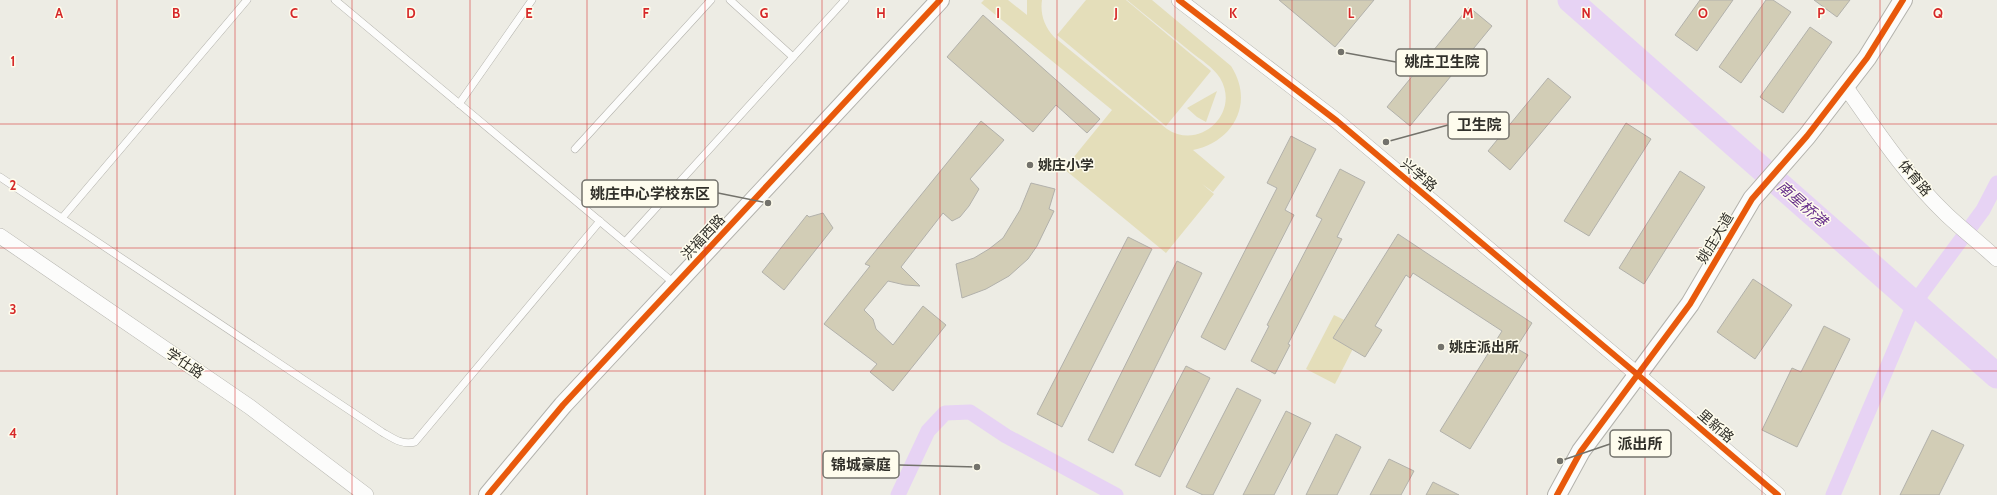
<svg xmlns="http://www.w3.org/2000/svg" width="1997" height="495" viewBox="0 0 1997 495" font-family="Cabin,'Noto Sans SC',sans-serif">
  <rect width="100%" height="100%" fill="#edece4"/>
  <g fill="#e4deba">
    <path d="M 984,0 L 1008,0 L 1027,15 L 1027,0 L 1042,0 C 1040,14 1044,26 1054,37 L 1167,129 C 1200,151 1241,113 1220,78 C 1213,67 1201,60 1191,52 C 1170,35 1148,17 1127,0 L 1152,0 L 1231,66 C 1255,103 1233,142 1193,150 L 1225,177 L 1213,192 L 1202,184 L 1214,194 L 1166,253 L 1064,169 L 1112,110 L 981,3 Z"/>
    <polygon points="1086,0 1126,0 1211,71 1166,126 1057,35"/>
    <polygon points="1217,91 1206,122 1197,117 1187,108"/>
    <polygon points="1334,315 1363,329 1335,384 1306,369"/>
  </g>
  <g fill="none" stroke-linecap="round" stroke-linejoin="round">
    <g stroke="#e7d3f4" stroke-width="15">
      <polyline points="898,495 928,431 945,413 970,412 1006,436 1116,495"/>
      <polyline points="1833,495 1915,302 1983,210 1997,183"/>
    </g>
    <polyline stroke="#e7d3f4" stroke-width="25" points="1570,0 1997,376"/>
  </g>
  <g fill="#d2cdb6" stroke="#b2b1ab">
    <polygon points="1279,0 1374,0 1335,47"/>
    <polygon points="1700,0 1733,0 1697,51 1675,35"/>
    <polygon points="1766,0 1773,0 1791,12 1741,83 1719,67"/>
    <polygon points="1814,0 1850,0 1837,17"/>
    <polygon points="1469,7 1492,26 1410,126 1387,107"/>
    <polygon points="983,15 1100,119 1087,133 1056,105 1033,132 947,57"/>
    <polygon points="1810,27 1832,42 1783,113 1760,97"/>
    <polygon points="1548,78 1571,97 1510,170 1488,151"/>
    <polygon points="981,121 1004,140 970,179 979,189 969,206 960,217 952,221 943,213 901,267 920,286 905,285 888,281 864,310 873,319 876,329 893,345 923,306 946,325 893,391 870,372 877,364 824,324 870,266 865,264"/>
    <polygon points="1626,123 1651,139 1589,236 1564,221"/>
    <polygon points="1291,136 1316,149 1285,210 1294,215 1225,350 1201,337 1277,188 1267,183"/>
    <polygon points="1340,169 1365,182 1337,237 1342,239 1288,344 1290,345 1275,374 1251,361 1269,326 1267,325 1322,219 1316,216"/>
    <polygon points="1680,171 1705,187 1644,284 1619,268"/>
    <polygon points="1031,183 1055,189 1049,209 1054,211 1037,246 1028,259 1009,276 986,289 962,298 956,264 974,258 989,249 1003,238 1020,210"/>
    <polygon points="823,213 833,228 784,290 762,272 807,215 809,217"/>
    <polygon points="1398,234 1532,323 1516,348 1528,355 1470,449 1440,431 1502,331 1413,273 1410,278 1406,275 1375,326 1382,330 1365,357 1333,338"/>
    <polygon points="1128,237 1152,249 1062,427 1037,414"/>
    <polygon points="1177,261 1202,273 1113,453 1088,440"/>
    <polygon points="1753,279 1792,305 1755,359 1717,332"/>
    <polygon points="1824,326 1850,339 1797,447 1762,430 1792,368 1801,372"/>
    <polygon points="1186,366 1210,378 1160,477 1135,465"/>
    <polygon points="1237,388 1261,400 1213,495 1203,495 1186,487"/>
    <polygon points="1286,411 1311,423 1296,452 1274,495 1243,495"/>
    <polygon points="1932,430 1964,445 1939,495 1900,495"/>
    <polygon points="1336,434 1361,447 1337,495 1306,495"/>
    <polygon points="1389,459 1414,471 1401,495 1370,495"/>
    <polygon points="1433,482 1459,495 1426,495"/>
  </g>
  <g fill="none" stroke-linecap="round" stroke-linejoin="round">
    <defs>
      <g id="service">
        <polyline points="335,0 675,284"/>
        <polyline points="730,0 793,57"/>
        <polyline points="459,104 532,0"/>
        <polyline points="575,149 711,0"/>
        <path d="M 0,177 L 382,432 C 394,439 402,445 415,442 L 600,221"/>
        <polyline points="62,218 247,0"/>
        <polyline points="625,242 845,0"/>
      </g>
      <g id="minor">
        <polyline points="1179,0 1337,121 1638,375 1778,495"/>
        <path d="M 1845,86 C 1876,130 1907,177 1947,215 C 1963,230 1981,244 1997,259"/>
        <polyline points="0,236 250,407 366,495"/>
      </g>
      <g id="tertiary">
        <polyline points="488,495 563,405 940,0"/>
        <polyline points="1557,495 1581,451 1690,304 1752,199 1807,136 1867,58 1903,0"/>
      </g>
    </defs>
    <use href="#service" stroke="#b3b2ac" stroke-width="8"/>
    <use href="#minor" stroke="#b3b2ac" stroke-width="16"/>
    <use href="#tertiary" stroke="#b3b2ac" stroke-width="20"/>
    <use href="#service" stroke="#fcfcfb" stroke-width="7"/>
    <use href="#minor" stroke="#fcfcfb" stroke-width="15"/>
    <use href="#tertiary" stroke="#fcfcfb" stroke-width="18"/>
    <defs>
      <g id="cycleway">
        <polyline points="1179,0 1337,121 1638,375 1778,495"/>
        <polyline points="488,495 563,405 940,0"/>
        <polyline points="1557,495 1581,451 1690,304 1752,199 1807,136 1867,58 1903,0"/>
      </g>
    </defs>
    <use href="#cycleway" stroke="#fefced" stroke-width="8"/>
    <use href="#cycleway" stroke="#e8590c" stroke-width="6"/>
  </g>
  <path fill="none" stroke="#d62828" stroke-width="1" stroke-opacity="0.55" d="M 117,0 L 117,495M 235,0 L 235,495M 352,0 L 352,495M 470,0 L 470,495M 587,0 L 587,495M 705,0 L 705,495M 822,0 L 822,495M 940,0 L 940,495M 1057,0 L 1057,495M 1175,0 L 1175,495M 1292,0 L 1292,495M 1410,0 L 1410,495M 1527,0 L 1527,495M 1645,0 L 1645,495M 1762,0 L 1762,495M 1880,0 L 1880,495M 0,124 L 1997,124M 0,248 L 1997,248M 0,371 L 1997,371"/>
  <g fill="#73726b" stroke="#fefced" stroke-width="1.5">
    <circle cx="1030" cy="165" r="4"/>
    <circle cx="1441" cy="347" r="4"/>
  </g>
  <g text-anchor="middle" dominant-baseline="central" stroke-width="3" stroke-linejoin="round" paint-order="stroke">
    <g font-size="14" font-weight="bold" fill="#31302a" stroke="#fefced" text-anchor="start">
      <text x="1038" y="165">姚庄小学</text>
      <text x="1449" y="347">姚庄派出所</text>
    </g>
    <g font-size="14" fill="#31302a" stroke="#fefced">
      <text transform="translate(1419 175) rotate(40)">兴学路</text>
      <text transform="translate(1915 178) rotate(50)">体育路</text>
      <text transform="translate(703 237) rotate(-47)">洪福西路</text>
      <text transform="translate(1715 238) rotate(-59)">姚庄大道</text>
      <text transform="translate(185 363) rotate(34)">学仕路</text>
      <text transform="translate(1716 426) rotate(41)">里新路</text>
    </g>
    <g font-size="15" font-style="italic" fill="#642b89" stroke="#fefced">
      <text transform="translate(1802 204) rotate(41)">南星桥港</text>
    </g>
  </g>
  <g font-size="13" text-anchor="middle" font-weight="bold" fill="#d62828" stroke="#fefced" stroke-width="3" stroke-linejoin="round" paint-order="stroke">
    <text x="59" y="18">A</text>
    <text x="176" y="18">B</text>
    <text x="294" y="18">C</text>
    <text x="411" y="18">D</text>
    <text x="529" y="18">E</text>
    <text x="646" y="18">F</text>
    <text x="764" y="18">G</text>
    <text x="881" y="18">H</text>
    <text x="998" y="18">I</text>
    <text x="1116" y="18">J</text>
    <text x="1233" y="18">K</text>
    <text x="1351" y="18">L</text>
    <text x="1468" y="18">M</text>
    <text x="1586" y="18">N</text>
    <text x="1703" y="18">O</text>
    <text x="1821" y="18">P</text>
    <text x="1938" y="18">Q</text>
    <text x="13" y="66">1</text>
    <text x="13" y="190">2</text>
    <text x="13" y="314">3</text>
    <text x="13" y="438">4</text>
  </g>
  <path fill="none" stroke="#73726b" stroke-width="1.5" d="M1341 52L1396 62M1386 142L1448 125M768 203L718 193M1560 461L1610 444M977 467L899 465"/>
  <g fill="#73726b" stroke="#fefced" stroke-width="1.5">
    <circle cx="1341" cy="52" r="4"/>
    <circle cx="1386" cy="142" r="4"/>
    <circle cx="768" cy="203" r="4"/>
    <circle cx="1560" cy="461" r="4"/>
    <circle cx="977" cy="467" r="4"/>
  </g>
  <g fill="#fefced" stroke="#73726b" stroke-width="1.5">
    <rect x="1396" y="49" width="91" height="27" rx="4"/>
    <rect x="1448" y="112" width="61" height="27" rx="4"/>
    <rect x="582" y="180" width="136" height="27" rx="4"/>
    <rect x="1610" y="430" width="61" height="27" rx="4"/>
    <rect x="823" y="451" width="76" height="27" rx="4"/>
  </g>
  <g font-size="15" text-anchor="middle" font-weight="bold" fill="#31302a">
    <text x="1442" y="67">姚庄卫生院</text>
    <text x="1479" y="130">卫生院</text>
    <text x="650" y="199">姚庄中心学校东区</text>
    <text x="1640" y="449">派出所</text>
    <text x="861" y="470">锦城豪庭</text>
  </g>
</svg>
